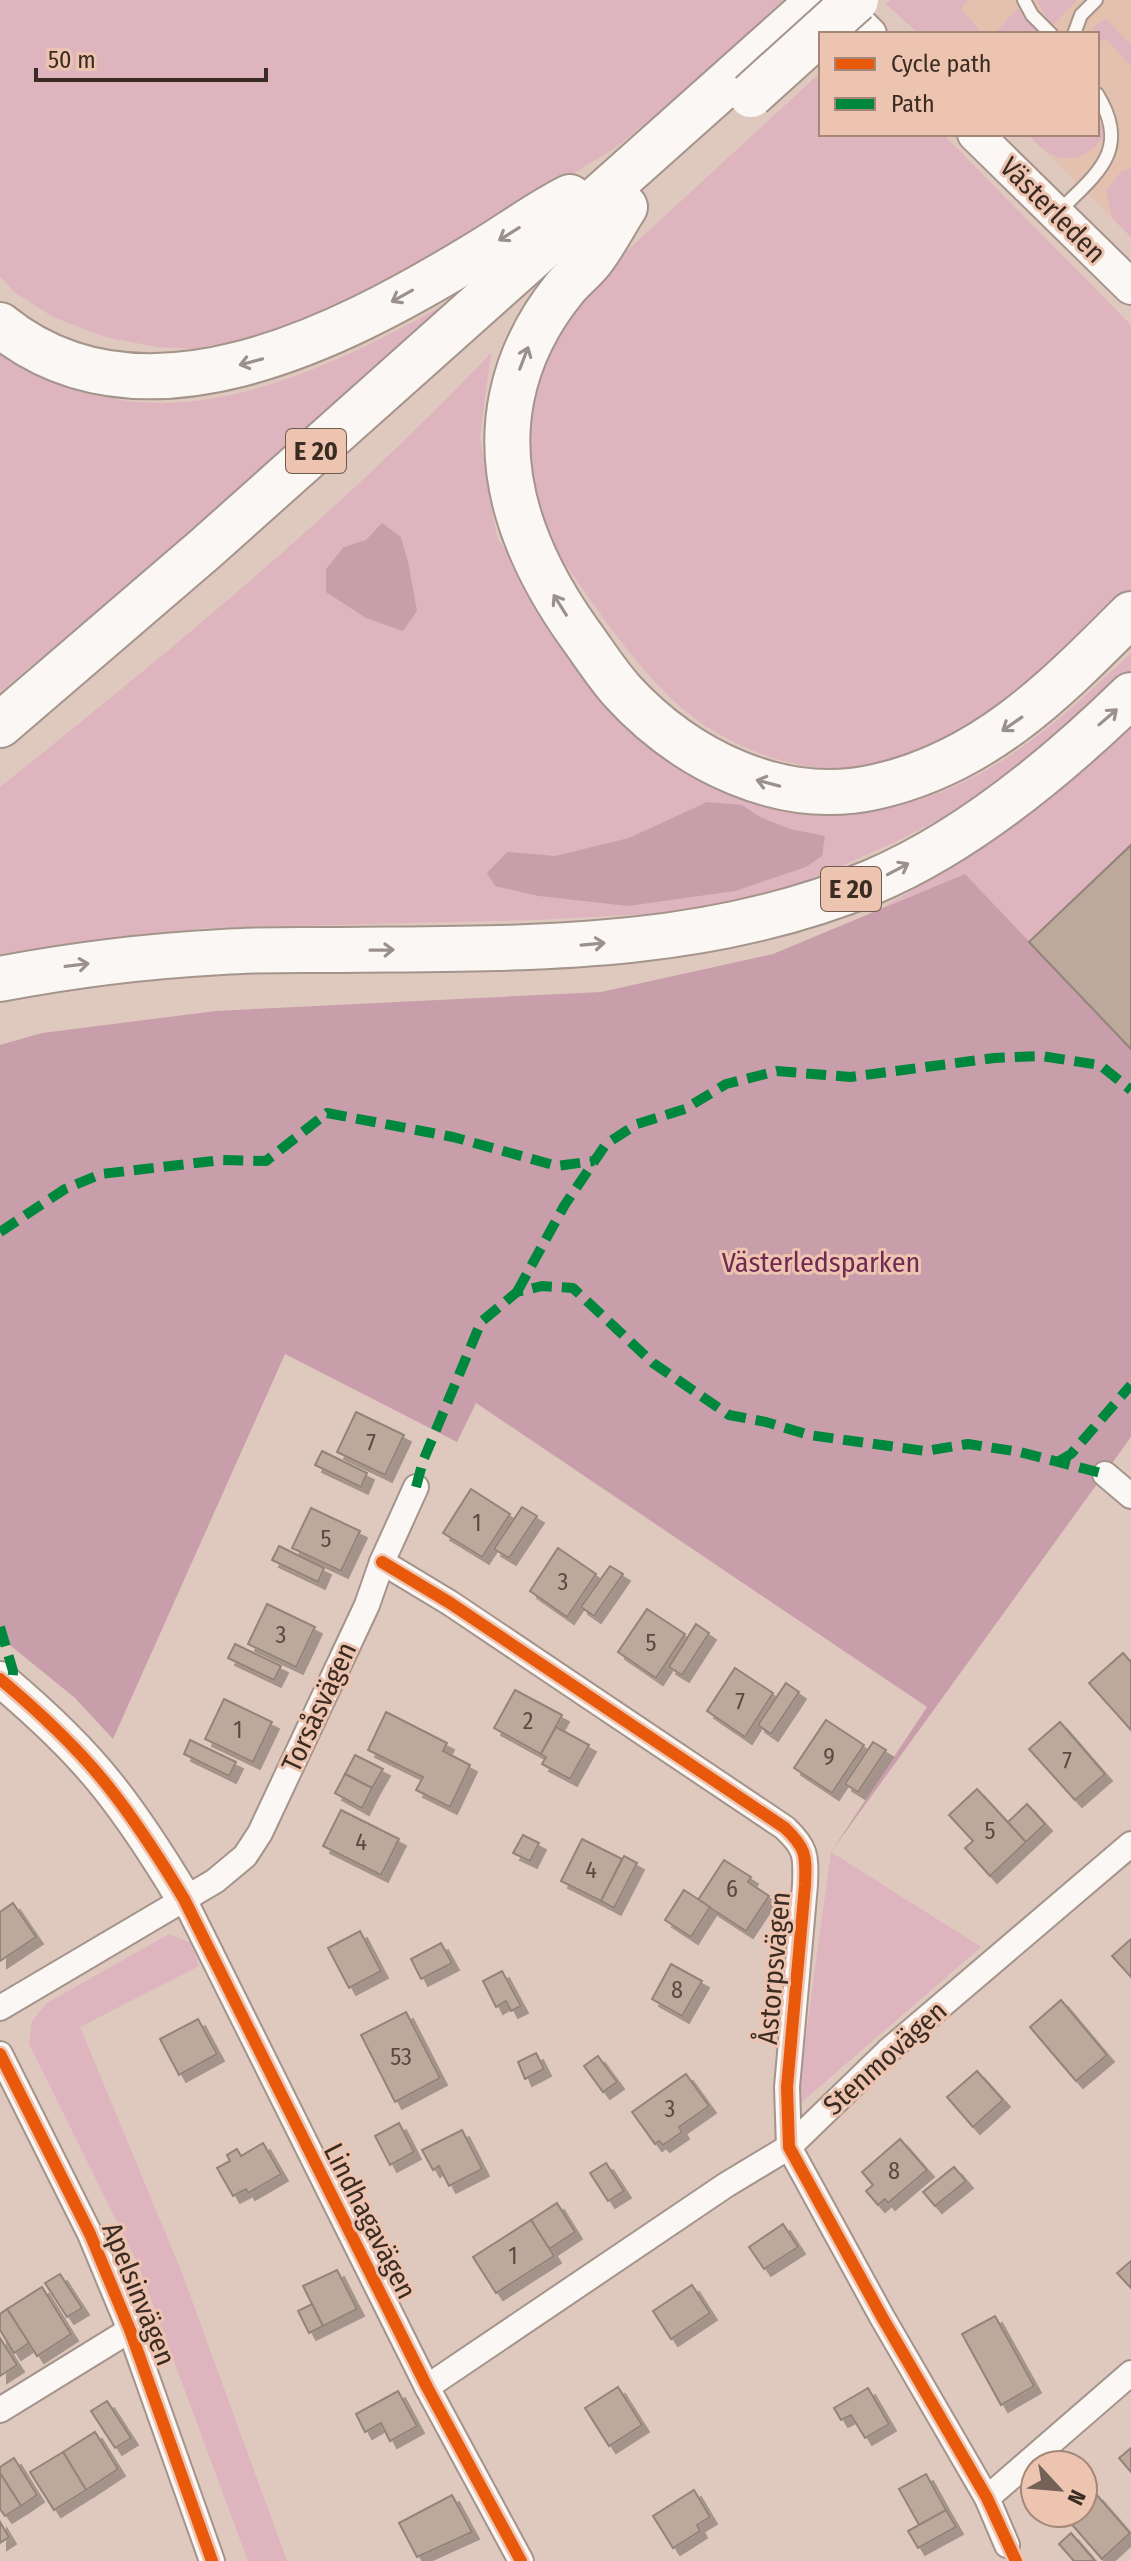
<svg xmlns="http://www.w3.org/2000/svg" width="1131" height="2561" viewBox="0 0 1131 2561" font-family="'Fira Sans Condensed',sans-serif">
  <defs>
    <filter id="shadow"><feDropShadow dx="7" dy="7" stdDeviation="0" flood-color="#0004"/></filter>
  </defs>
  <rect width="100%" height="100%" fill="#dfc9be"/>
  <polygon fill="#e4c0af" points="890,0 1131,0 1131,237 1028,134 1097,134 1097,34 919,34 886,4"/>
  <g fill="#deb4bf">
    <polygon points="0,0 783,0 709,70 618,146 441,256 348,303 270,334 193,349 157,347 105,337 53,317 13,291 0,276"/>
    <polygon points="890,0 968,0 961,9 983,34 919,34 886,4"/>
    <polygon points="1036,0 1077,0 1052,26"/>
    <polygon points="1018,8 1039,34 994,34"/>
    <polygon points="1106,19 1131,45 1131,66 1105,38 1097,45 1097,34 1089,34 1096,25"/>
    <path d="M 821,72 L 821,134 L 943,134 L 1131,325 L 1131,593 C 1099,621 1068,650 1036,678 C 1023,690 1010,704 996,714 C 966,733 902,763 868,768 C 809,775 744,754 697,720 C 653,688 613,632 582,588 C 572,573 559,558 552,542 C 533,501 521,445 529,400 C 537,357 568,318 592,283 Z"/>
    <path d="M 1103,122 L 1106,131 C 1096,153 1070,167 1047,152 C 1040,147 1034,140 1028,134 L 1081,134 L 1086,139 L 1091,134 L 1097,134 L 1097,128 Z"/>
    <polygon points="1131,168 1131,237 1112,218 1106,190 1121,172"/>
    <path d="M 506,268 L 0,692 L 0,344 C 37,366 72,391 115,399 C 246,423 398,333 506,268 Z"/>
    <path d="M 491,353 L 480,437 L 497,538 L 592,677 L 814,812 C 954,818 1036,743 1131,653 L 1131,670 L 1068,730 L 1003,781 L 959,810 L 891,844 L 778,894 L 664,913 L 538,920 L 205,928 L 88,941 L 0,957 L 0,787 C 170,651 340,512 491,353 Z"/>
    <polygon points="1131,727 1131,845 1029,942 965,874 870,915 964,860 1049,799"/>
    <polygon points="831,1852 981,1947 796,2107"/>
    <polygon points="169,1934 191,1943 199,1966 80,2027 182,2273 287,2561 248,2561 138,2264 29,2044 32,2021 47,2003"/>
  </g>
  <g fill="#c89eaa">
    <polygon points="382,523 401,537 408,562 417,611 403,631 366,618 326,592 326,569 344,547 366,540"/>
    <polygon points="707,802 742,805 760,817 790,829 825,836 822,856 806,867 735,891 628,906 539,896 495,886 487,873 507,852 555,856 629,838"/>
    <polygon points="965,874 1131,1049 1131,1437 831,1852 927,1707 476,1403 457,1442 285,1354 113,1739 75,1698 0,1637 0,1045 42,1033 216,1011 601,992 773,954"/>
  </g>
  <g fill="#bca99b" stroke="#93847a" stroke-width="2" filter="url(#shadow)">
    <polygon points="1131,845 1131,1049 1029,942"/>
    <polygon points="356,1412 404,1435 385,1475 337,1452"/>
    <polygon points="322,1451 367,1473 361,1487 315,1465"/>
    <polygon points="471,1489 510,1514 482,1557 443,1533"/>
    <polygon points="522,1507 537,1516 509,1558 494,1549"/>
    <polygon points="311,1508 360,1531 341,1571 292,1548"/>
    <polygon points="279,1546 324,1568 318,1582 272,1560"/>
    <polygon points="558,1548 596,1574 567,1617 530,1591"/>
    <polygon points="610,1566 623,1574 594,1616 581,1607"/>
    <polygon points="267,1604 315,1627 296,1667 248,1644"/>
    <polygon points="647,1609 685,1634 656,1678 618,1652"/>
    <polygon points="696,1624 709,1633 682,1675 669,1667"/>
    <polygon points="235,1644 281,1666 274,1680 228,1658"/>
    <polygon points="1123,1653 1131,1662 1131,1730 1089,1683"/>
    <polygon points="735,1668 773,1693 745,1737 707,1711"/>
    <polygon points="786,1683 799,1692 771,1734 758,1725"/>
    <polygon points="515,1690 562,1715 541,1754 494,1728"/>
    <polygon points="224,1699 272,1722 253,1762 205,1739"/>
    <polygon points="386,1712 447,1743 443,1751 470,1765 450,1807 416,1790 423,1777 368,1750"/>
    <polygon points="826,1720 864,1745 832,1793 794,1768"/>
    <polygon points="1060,1722 1105,1774 1075,1800 1029,1749"/>
    <polygon points="556,1727 589,1745 570,1779 542,1764 546,1757 541,1754"/>
    <polygon points="190,1740 236,1762 229,1776 184,1754"/>
    <polygon points="873,1742 886,1750 858,1792 845,1784"/>
    <polygon points="355,1755 383,1769 372,1788 345,1774"/>
    <polygon points="345,1774 372,1788 362,1808 335,1793"/>
    <polygon points="977,1789 1026,1842 990,1876 965,1848 973,1841 949,1815"/>
    <polygon points="1027,1804 1045,1824 1026,1842 1008,1822"/>
    <polygon points="341,1810 399,1839 381,1875 323,1846"/>
    <polygon points="523,1835 539,1843 530,1861 513,1853"/>
    <polygon points="582,1839 622,1859 601,1901 561,1881"/>
    <polygon points="624,1856 637,1863 614,1908 601,1901"/>
    <polygon points="724,1860 751,1877 748,1882 769,1896 746,1931 698,1900"/>
    <polygon points="684,1890 710,1907 691,1937 665,1920"/>
    <polygon points="13,1903 36,1937 0,1961 0,1912"/>
    <polygon points="360,1931 381,1971 349,1988 328,1948"/>
    <polygon points="1131,1939 1131,1977 1112,1956"/>
    <polygon points="441,1943 452,1963 421,1979 411,1959"/>
    <polygon points="671,1964 702,1981 682,2016 652,1999"/>
    <polygon points="502,1971 521,2006 511,2011 506,2001 496,2007 483,1981"/>
    <polygon points="1061,2000 1107,2055 1076,2081 1030,2027"/>
    <polygon points="406,2012 440,2078 395,2102 361,2035"/>
    <polygon points="198,2019 217,2054 179,2075 160,2039"/>
    <polygon points="536,2053 544,2069 525,2079 518,2062"/>
    <polygon points="598,2056 617,2082 603,2092 584,2066"/>
    <polygon points="977,2071 1003,2100 973,2127 947,2097"/>
    <polygon points="686,2074 709,2106 679,2127 682,2132 663,2145 659,2141 655,2144 632,2112"/>
    <polygon points="399,2123 414,2152 390,2165 375,2136"/>
    <polygon points="462,2130 482,2169 449,2186 439,2166 433,2170 422,2150"/>
    <polygon points="900,2139 927,2170 888,2203 885,2199 878,2205 866,2191 873,2185 862,2172"/>
    <polygon points="263,2143 281,2174 248,2193 246,2189 233,2196 217,2168 230,2161 227,2155 237,2149 241,2156"/>
    <polygon points="606,2163 624,2191 608,2201 590,2173"/>
    <polygon points="954,2167 966,2181 935,2206 923,2192"/>
    <polygon points="557,2203 575,2232 549,2249 531,2220"/>
    <polygon points="531,2220 554,2256 496,2293 473,2257"/>
    <polygon points="783,2224 798,2247 764,2269 749,2247"/>
    <polygon points="1131,2261 1131,2288 1117,2273"/>
    <polygon points="337,2270 357,2309 323,2326 303,2286"/>
    <polygon points="60,2274 82,2308 67,2317 45,2283"/>
    <polygon points="692,2285 710,2313 671,2339 653,2311"/>
    <polygon points="42,2287 71,2334 37,2356 7,2309"/>
    <polygon points="312,2304 323,2326 309,2333 298,2311"/>
    <polygon points="7,2309 29,2343 14,2353 0,2330 0,2314"/>
    <polygon points="995,2316 1034,2386 1001,2405 962,2334"/>
    <polygon points="0,2338 17,2365 0,2376"/>
    <polygon points="618,2387 642,2425 609,2446 585,2408"/>
    <polygon points="868,2388 889,2424 865,2438 851,2415 841,2420 834,2408"/>
    <polygon points="398,2391 417,2426 390,2441 381,2423 365,2432 356,2414"/>
    <polygon points="107,2401 131,2438 115,2448 91,2411"/>
    <polygon points="95,2432 118,2469 86,2490 63,2452"/>
    <polygon points="1131,2448 1131,2472 1119,2458"/>
    <polygon points="63,2452 86,2490 54,2510 30,2472"/>
    <polygon points="14,2458 37,2495 21,2506 0,2473 0,2467"/>
    <polygon points="0,2473 21,2506 5,2516 0,2509"/>
    <polygon points="926,2474 946,2510 919,2525 899,2489"/>
    <polygon points="694,2490 710,2517 697,2525 700,2531 673,2548 653,2516"/>
    <polygon points="1096,2494 1130,2533 1102,2559 1068,2520 1075,2513 1083,2513 1083,2506"/>
    <polygon points="452,2495 472,2532 417,2557 399,2523"/>
    <polygon points="946,2510 956,2527 918,2548 908,2531"/>
    <polygon points="0,2522 9,2537 0,2543"/>
    <polygon points="1071,2533 1095,2561 1074,2561 1059,2544"/>
  </g>
  <g fill="none" stroke-linecap="round" stroke-linejoin="round">
    <defs>
      <g id="lane">
        <polyline points="1024,0 1032,15 1051,34"/>
        <polyline points="1074,34 1081,15 1096,0"/>
        <path d="M 1059,211 C 1099,172 1131,149 1097,94"/>
      </g>
      <g id="street">
        <polyline points="1105,1474 1131,1496"/>
        <path d="M 382,1562 L 450,1603 L 785,1828 C 807,1849 806,1856 805,1885 L 787,2087 L 789,2147 L 882,2317 L 987,2498 L 1007,2545"/>
        <polyline points="184,1899 427,2387 521,2561"/>
        <polyline points="0,2008 215,1881 245,1856 260,1833 367,1605 382,1562 416,1487"/>
        <polyline points="0,2054 90,2234 130,2330 212,2561"/>
        <polyline points="427,2387 726,2185 789,2147 888,2051 1131,1844"/>
        <polyline points="0,2410 130,2330"/>
        <polyline points="987,2498 1131,2373"/>
      </g>
      <g id="secondary">
        <polyline points="833,0 869,34"/>
        <polyline points="975,134 1131,287"/>
        <path d="M 0,1679 C 38,1711 76,1746 107,1785 C 135,1820 160,1859 184,1899"/>
      </g>
      <g id="highway">
        <path d="M 625,207 C 614,224 605,242 593,258 C 585,269 573,278 564,289 C 539,320 520,357 512,396 C 494,482 530,564 579,633 C 593,652 606,673 622,691 C 685,760 781,808 875,787 C 984,763 1055,690 1131,614"/>
        <path d="M 0,325 C 142,440 340,337 472,257 C 505,238 536,214 570,197"/>
        <polyline points="0,725 205,549 820,0"/>
        <path d="M 0,979 C 73,965 147,956 222,952 C 262,949 303,950 343,950 C 524,948 701,953 872,882 C 967,842 1058,766 1131,695"/>
      </g>
    </defs>
    <use href="#lane" stroke="#a4948b" stroke-width="16"/>
    <use href="#street" stroke="#a4948b" stroke-width="28"/>
    <use href="#secondary" stroke="#a4948b" stroke-width="38"/>
    <use href="#highway" stroke="#a4948b" stroke-width="48"/>
    <use href="#lane" stroke="#faf7f5" stroke-width="12"/>
    <use href="#street" stroke="#faf7f5" stroke-width="24"/>
    <use href="#secondary" stroke="#faf7f5" stroke-width="34"/>
    <use href="#highway" stroke="#faf7f5" stroke-width="44"/>
    <defs>
      <polyline id="highway-bridge" points="751,95 856,0"/>
    </defs>
    <use href="#highway-bridge" stroke="#a4948b" stroke-width="48" stroke-linecap="butt"/>
    <use href="#highway-bridge" stroke="#faf7f5" stroke-width="44"/>
    <g stroke="#00873e" stroke-width="10" stroke-dasharray="20 10" stroke-linecap="butt">
      <polyline points="0,1232 65,1189 101,1174 222,1160 266,1161 327,1113 453,1137 557,1166 594,1161"/>
      <polyline points="517,1292 564,1206 606,1144 637,1124 685,1109 726,1084 777,1071 850,1077 994,1058 1041,1056 1100,1065 1131,1090"/>
      <polyline points="1059,1461 1071,1454 1131,1385"/>
      <polyline points="416,1487 423,1461 481,1322 517,1292 542,1286 573,1288 653,1363 729,1415 766,1422 809,1435 925,1451 968,1444 1020,1452 1105,1474"/>
      <polyline points="0,1627 13,1671 12,1690"/>
    </g>
    <defs>
      <g id="cycleway">
        <path d="M 382,1562 L 450,1603 L 785,1828 C 807,1849 806,1856 805,1885 L 787,2087 L 789,2147 L 882,2317 L 987,2498 L 1016,2561"/>
        <path d="M 0,1679 C 38,1711 76,1746 107,1785 C 135,1820 160,1859 184,1899 L 427,2387 L 521,2561"/>
        <polyline points="0,2054 90,2234 130,2330 212,2561"/>
      </g>
    </defs>
    <use href="#cycleway" stroke="#edc4b0" stroke-width="17"/>
    <use href="#cycleway" stroke="#e8590c" stroke-width="12"/>
  </g>
  <defs><path id="oneway-shaft" d="M-6 0H5M1.5-3L5.5 0L1.5 3" fill="none" stroke-width="1.6" stroke-linecap="round" stroke-linejoin="round" transform="scale(2)"/></defs>
  <g stroke="#9a918c">
    <use href="#oneway-shaft" transform="translate(509 234) rotate(148)"/>
    <use href="#oneway-shaft" transform="translate(402 296) rotate(151)"/>
    <use href="#oneway-shaft" transform="translate(524 358) rotate(-69)"/>
    <use href="#oneway-shaft" transform="translate(251 362) rotate(165)"/>
    <use href="#oneway-shaft" transform="translate(560 605) rotate(-122)"/>
    <use href="#oneway-shaft" transform="translate(1108 717) rotate(-41)"/>
    <use href="#oneway-shaft" transform="translate(1012 724) rotate(145)"/>
    <use href="#oneway-shaft" transform="translate(768 783) rotate(-165)"/>
    <use href="#oneway-shaft" transform="translate(898 869) rotate(-28)"/>
    <use href="#oneway-shaft" transform="translate(593 944) rotate(-5)"/>
    <use href="#oneway-shaft" transform="translate(382 950) rotate(-1)"/>
    <use href="#oneway-shaft" transform="translate(77 965) rotate(-7)"/>
  </g>
  <g text-anchor="middle" dominant-baseline="central" stroke-width="6" stroke-linejoin="round" paint-order="stroke">
    <g font-size="24" fill="#5a4a41">
      <text x="371" y="1443">7</text>
      <text x="477" y="1523">1</text>
      <text x="326" y="1539">5</text>
      <text x="563" y="1582">3</text>
      <text x="281" y="1635">3</text>
      <text x="651" y="1643">5</text>
      <text x="740" y="1702">7</text>
      <text x="528" y="1721">2</text>
      <text x="238" y="1730">1</text>
      <text x="829" y="1757">9</text>
      <text x="1067" y="1761">7</text>
      <text x="990" y="1831">5</text>
      <text x="361" y="1842">4</text>
      <text x="591" y="1870">4</text>
      <text x="732" y="1889">6</text>
      <text x="677" y="1990">8</text>
      <text x="401" y="2057">53</text>
      <text x="670" y="2109">3</text>
      <text x="894" y="2171">8</text>
      <text x="513" y="2256">1</text>
    </g>
    <g fill="#edc4b0" stroke="#70594d" stroke-width="2">
      <rect x="286" y="429" width="60" height="44" rx="6"/>
      <rect x="821" y="867" width="60" height="44" rx="6"/>
    </g>
    <g font-size="26" font-weight="bold" fill="#3a2b23">
      <text x="316" y="451">E 20</text>
      <text x="851" y="889">E 20</text>
    </g>
    <g font-size="28" fill="#3a2b23" stroke="#edc4b0">
      <text transform="translate(1053 210) rotate(45)">Västerleden</text>
      <text transform="translate(319 1707) rotate(-65)">Torsåsvägen</text>
      <text transform="translate(774 1968) rotate(-85)">Åstorpsvägen</text>
      <text transform="translate(885 2058) rotate(-42)">Stenmovägen</text>
      <text transform="translate(370 2221) rotate(63)">Lindhagavägen</text>
      <text transform="translate(139 2294) rotate(68)">Apelsinvägen</text>
    </g>
    <g font-size="28" fill="#712953" stroke="#edc4b0">
      <text x="821" y="1262">Västerledsparken</text>
    </g>
  </g>
  <rect x="819" y="32" width="280" height="104" fill="#edc4b0" stroke="#a58778" stroke-width="2"/>
  <rect x="835" y="58" width="40" height="12" fill="#e8590c" stroke="#a58778" stroke-width="2"/>
  <text x="891" y="72" font-size="24" fill="#3a2b23">Cycle path</text>
  <rect x="835" y="98" width="40" height="12" fill="#00873e" stroke="#a58778" stroke-width="2"/>
  <text x="891" y="112" font-size="24" fill="#3a2b23">Path</text>
  <g transform="translate(1059 2489) rotate(116)"><circle r="38" fill="#edc4b0" stroke="#a58778" stroke-width="2"/>
  <path d="M0-6L14 30L0 20L-14 30Z" fill="#746259"/>
  <text y="-12" font-size="22" font-weight="bold" text-anchor="middle" fill="#3a2b23">N</text>
  </g>
  <path d="M36 68v12h230v-12" fill="none" stroke="#3a2b23" stroke-width="4"/>
  <text x="48" y="68" font-size="24" fill="#3a2b23" stroke="#edc4b0" stroke-width="6" paint-order="stroke">50 m</text>
</svg>
